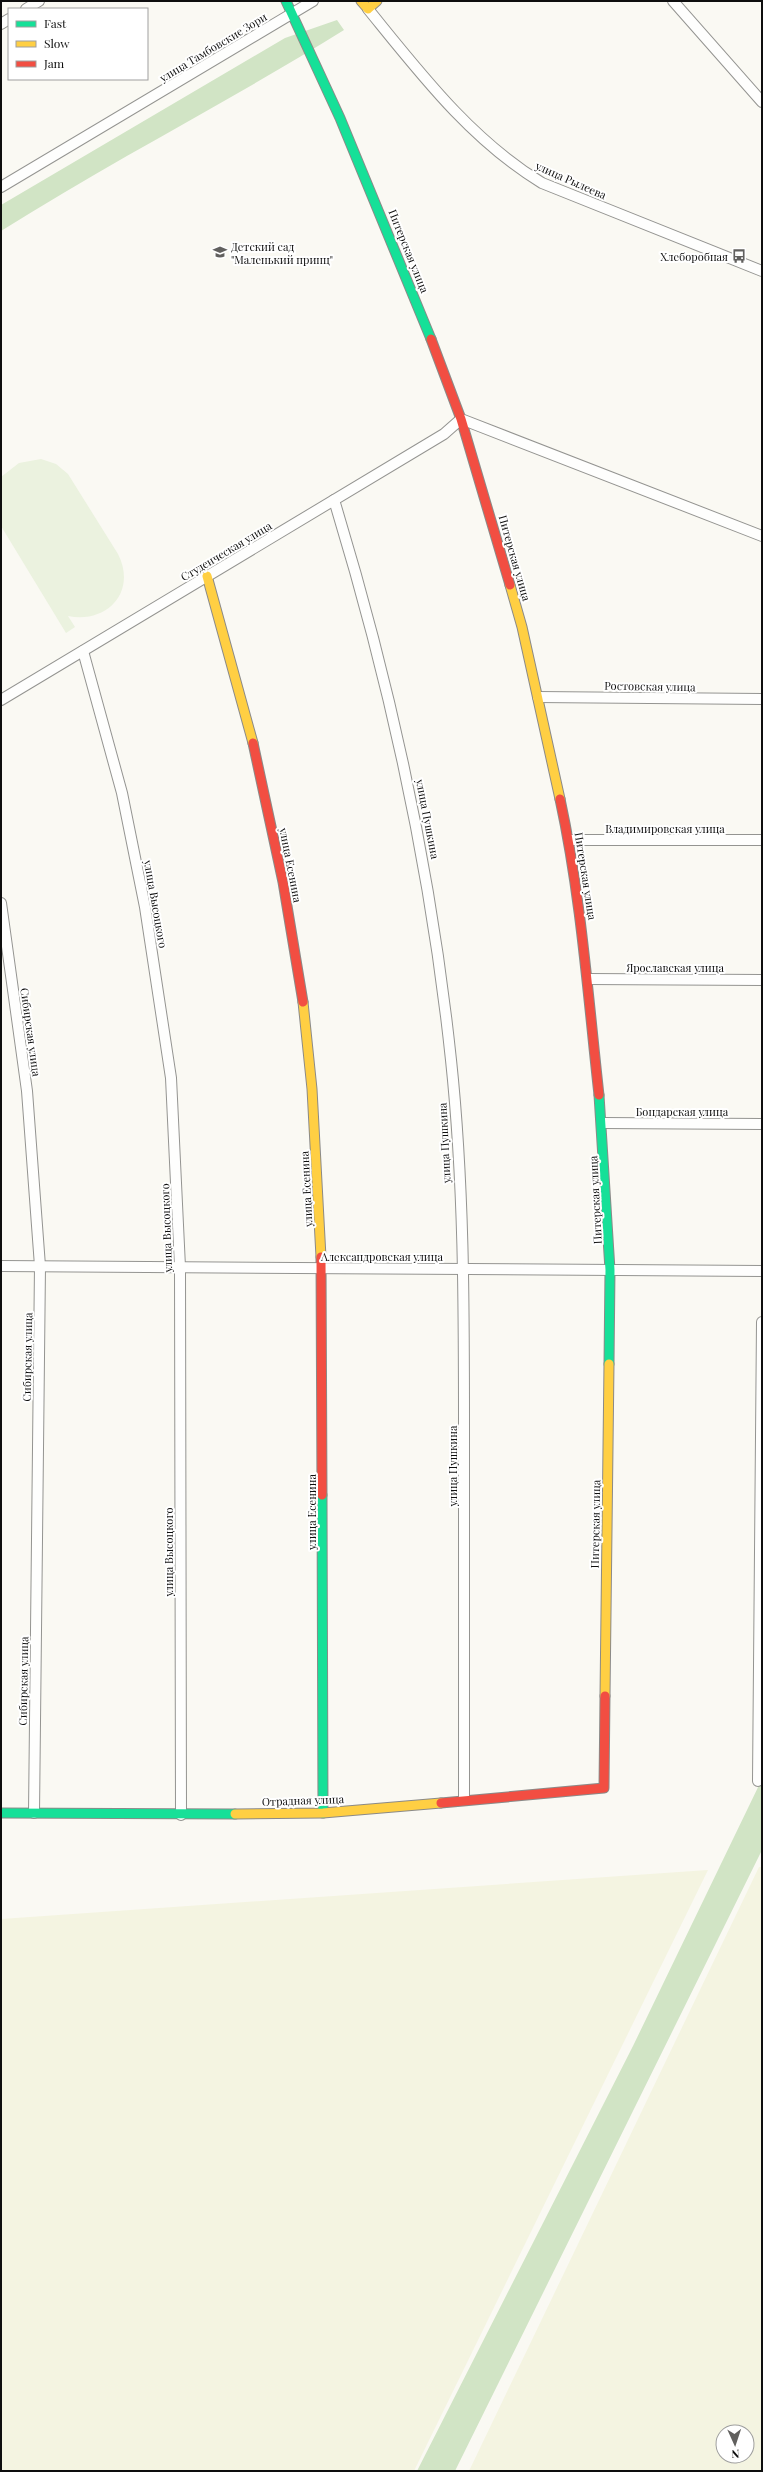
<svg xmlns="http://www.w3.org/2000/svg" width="763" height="2472" viewBox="0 0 763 2472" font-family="'Playfair Display',serif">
  <rect width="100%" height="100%" fill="#faf9f3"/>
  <g fill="#f4f4e1" fill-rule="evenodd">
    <path d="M 759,1867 L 762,1867 L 762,2471 L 469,2471 ZM 723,2432 L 747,2432 L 747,2456 L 723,2456 Z"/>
    <polygon points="708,1870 414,2471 1,2471 1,1919"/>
  </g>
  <g fill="#d1e4c5">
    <path d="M 337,20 L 344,30 C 232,100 113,160 1,231 L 1,205 L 285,38 Z"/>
    <polygon points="762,1779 762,1850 455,2471 417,2471 633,2046"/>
  </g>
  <path fill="#ebf2df" d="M 41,459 L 56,464 L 68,474 L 118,554 C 137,591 108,624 68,616 L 75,627 L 66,633 L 1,526 L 1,477 L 19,463 Z"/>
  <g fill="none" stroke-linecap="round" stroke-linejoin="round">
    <defs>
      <g id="street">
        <polyline points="673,1 762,102"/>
        <polyline points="26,9 39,1"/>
        <path d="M 368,9 C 420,73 471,140 542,183 L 762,271"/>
        <polyline points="1,24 9,19"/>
        <polyline points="1,187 313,1"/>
        <path d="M 334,500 C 390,683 431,870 451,1060 C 464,1183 464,1306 464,1429 C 464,1552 464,1675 464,1799"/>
        <polyline points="83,651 122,793 145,907 171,1078 180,1267 181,1815"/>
        <polyline points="538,697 762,699"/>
        <polyline points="1,700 444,434 461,419 762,536"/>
        <polyline points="569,840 762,840"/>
        <polyline points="1,903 27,1091 40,1266 34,1813"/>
        <polyline points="588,979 762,980"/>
        <polyline points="602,1123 762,1124"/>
        <polyline points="1,1266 762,1271"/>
        <polyline points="758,1781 762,1322"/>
      </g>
      <g id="fast">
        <polyline points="286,1 340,118 431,339"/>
        <polyline points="599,1095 610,1270 609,1364"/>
        <polyline points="322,1495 323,1813"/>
        <polyline points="1,1813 235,1814"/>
      </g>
      <g id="slow">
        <polyline points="361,1 368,9 377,1"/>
        <polyline points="207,576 253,743"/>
        <polyline points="510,585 522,627 560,799"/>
        <polyline points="303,1002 312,1089 321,1257"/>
        <polyline points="605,1696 609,1364"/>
        <polyline points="235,1814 323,1813 441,1803"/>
      </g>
      <g id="jam">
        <polyline points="431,339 461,419 510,585"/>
        <polyline points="253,743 283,882 303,1002"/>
        <path d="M 560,799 C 581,896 588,996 599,1095"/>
        <polyline points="321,1257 322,1495"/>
        <polyline points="441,1803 604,1788 605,1696"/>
      </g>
    </defs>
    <use href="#street" stroke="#949491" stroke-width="12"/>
    <use href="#fast" stroke="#8b8a88" stroke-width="11"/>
    <use href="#slow" stroke="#8b8a88" stroke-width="11"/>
    <use href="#jam" stroke="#8b8a88" stroke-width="11"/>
    <use href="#street" stroke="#fefefd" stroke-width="10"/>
    <use href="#fast" stroke="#16e098" stroke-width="9"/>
    <use href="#slow" stroke="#ffcf43" stroke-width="9"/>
    <use href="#jam" stroke="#f24e42" stroke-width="9"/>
  </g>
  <defs>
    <symbol id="school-bare" viewBox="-9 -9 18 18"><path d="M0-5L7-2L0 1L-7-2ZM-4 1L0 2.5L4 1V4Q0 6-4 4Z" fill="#61605e" stroke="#fff" stroke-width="2.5" paint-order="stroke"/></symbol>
    <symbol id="bus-bare" viewBox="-9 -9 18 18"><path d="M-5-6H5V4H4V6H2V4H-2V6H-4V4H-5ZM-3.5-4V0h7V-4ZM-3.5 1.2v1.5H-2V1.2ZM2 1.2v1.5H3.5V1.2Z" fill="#61605e" stroke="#fff" stroke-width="2.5" paint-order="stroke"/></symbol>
  </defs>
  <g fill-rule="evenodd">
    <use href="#school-bare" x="210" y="242" width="20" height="20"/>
    <use href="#bus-bare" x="729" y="246" width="20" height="20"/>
  </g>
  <g text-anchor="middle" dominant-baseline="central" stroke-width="4" stroke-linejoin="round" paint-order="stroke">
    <g font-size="11" fill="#0e0e0e" stroke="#fff">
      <text transform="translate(213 47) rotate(-31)">улица Тамбовские Зори</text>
      <text transform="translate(571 180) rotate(24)">улица Рылеева</text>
      <text transform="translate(409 251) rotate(68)">Питерская улица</text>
      <text transform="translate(226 551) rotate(-31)">Студенческая улица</text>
      <text transform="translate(515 558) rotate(74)">Питерская улица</text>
      <text transform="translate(650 686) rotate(1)">Ростовская улица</text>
      <text transform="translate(428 819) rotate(79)">улица Пушкина</text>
      <text x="665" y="828">Владимировская улица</text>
      <text transform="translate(291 865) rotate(79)">улица Есенина</text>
      <text transform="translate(586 876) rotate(81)">Питерская улица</text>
      <text transform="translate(156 904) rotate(80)">улица Высоцкого</text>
      <text x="675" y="967">Ярославская улица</text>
      <text transform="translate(31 1032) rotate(82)">Сибирская улица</text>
      <text x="682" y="1111">Бондарская улица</text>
      <text transform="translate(444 1143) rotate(-93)">улица Пушкина</text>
      <text transform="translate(306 1189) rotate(-93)">улица Есенина</text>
      <text transform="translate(595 1200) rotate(-93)">Питерская улица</text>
      <text transform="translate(166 1228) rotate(-92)">улица Высоцкого</text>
      <text x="382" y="1256">Александровская улица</text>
      <text transform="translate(27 1357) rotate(-89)">Сибирская улица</text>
      <text transform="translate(452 1466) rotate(-90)">улица Пушкина</text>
      <text transform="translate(311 1512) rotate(-90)">улица Есенина</text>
      <text transform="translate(595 1524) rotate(-89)">Питерская улица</text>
      <text transform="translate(168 1552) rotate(-90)">улица Высоцкого</text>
      <text transform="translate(23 1681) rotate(-89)">Сибирская улица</text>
      <text transform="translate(303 1800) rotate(-2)">Отрадная улица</text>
    </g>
    <g font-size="11" fill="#0e0e0e" stroke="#fff" text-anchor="start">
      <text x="231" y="246">Детский сад<tspan x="231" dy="13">"Маленький принц"</tspan></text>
      <text x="728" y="256" text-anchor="end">Хлеборобная</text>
    </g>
  </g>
  <rect width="763" height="2472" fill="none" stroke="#0e0e0e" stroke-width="4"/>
  <rect x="8" y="8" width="140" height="72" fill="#ffffff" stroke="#9f9f9f"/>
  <rect x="16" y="21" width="20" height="6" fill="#16e098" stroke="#9f9f9f"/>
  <text x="44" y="28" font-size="12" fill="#0e0e0e">Fast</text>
  <rect x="16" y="41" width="20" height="6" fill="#ffcf43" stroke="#9f9f9f"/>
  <text x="44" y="48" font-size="12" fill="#0e0e0e">Slow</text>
  <rect x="16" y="61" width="20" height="6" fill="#f24e42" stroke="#9f9f9f"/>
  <text x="44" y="68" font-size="12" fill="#0e0e0e">Jam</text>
  <g transform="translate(735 2444) rotate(177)"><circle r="19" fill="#ffffff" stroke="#9f9f9f"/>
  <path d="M0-3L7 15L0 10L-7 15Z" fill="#61605e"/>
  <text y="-6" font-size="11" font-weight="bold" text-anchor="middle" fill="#0e0e0e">N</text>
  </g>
</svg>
